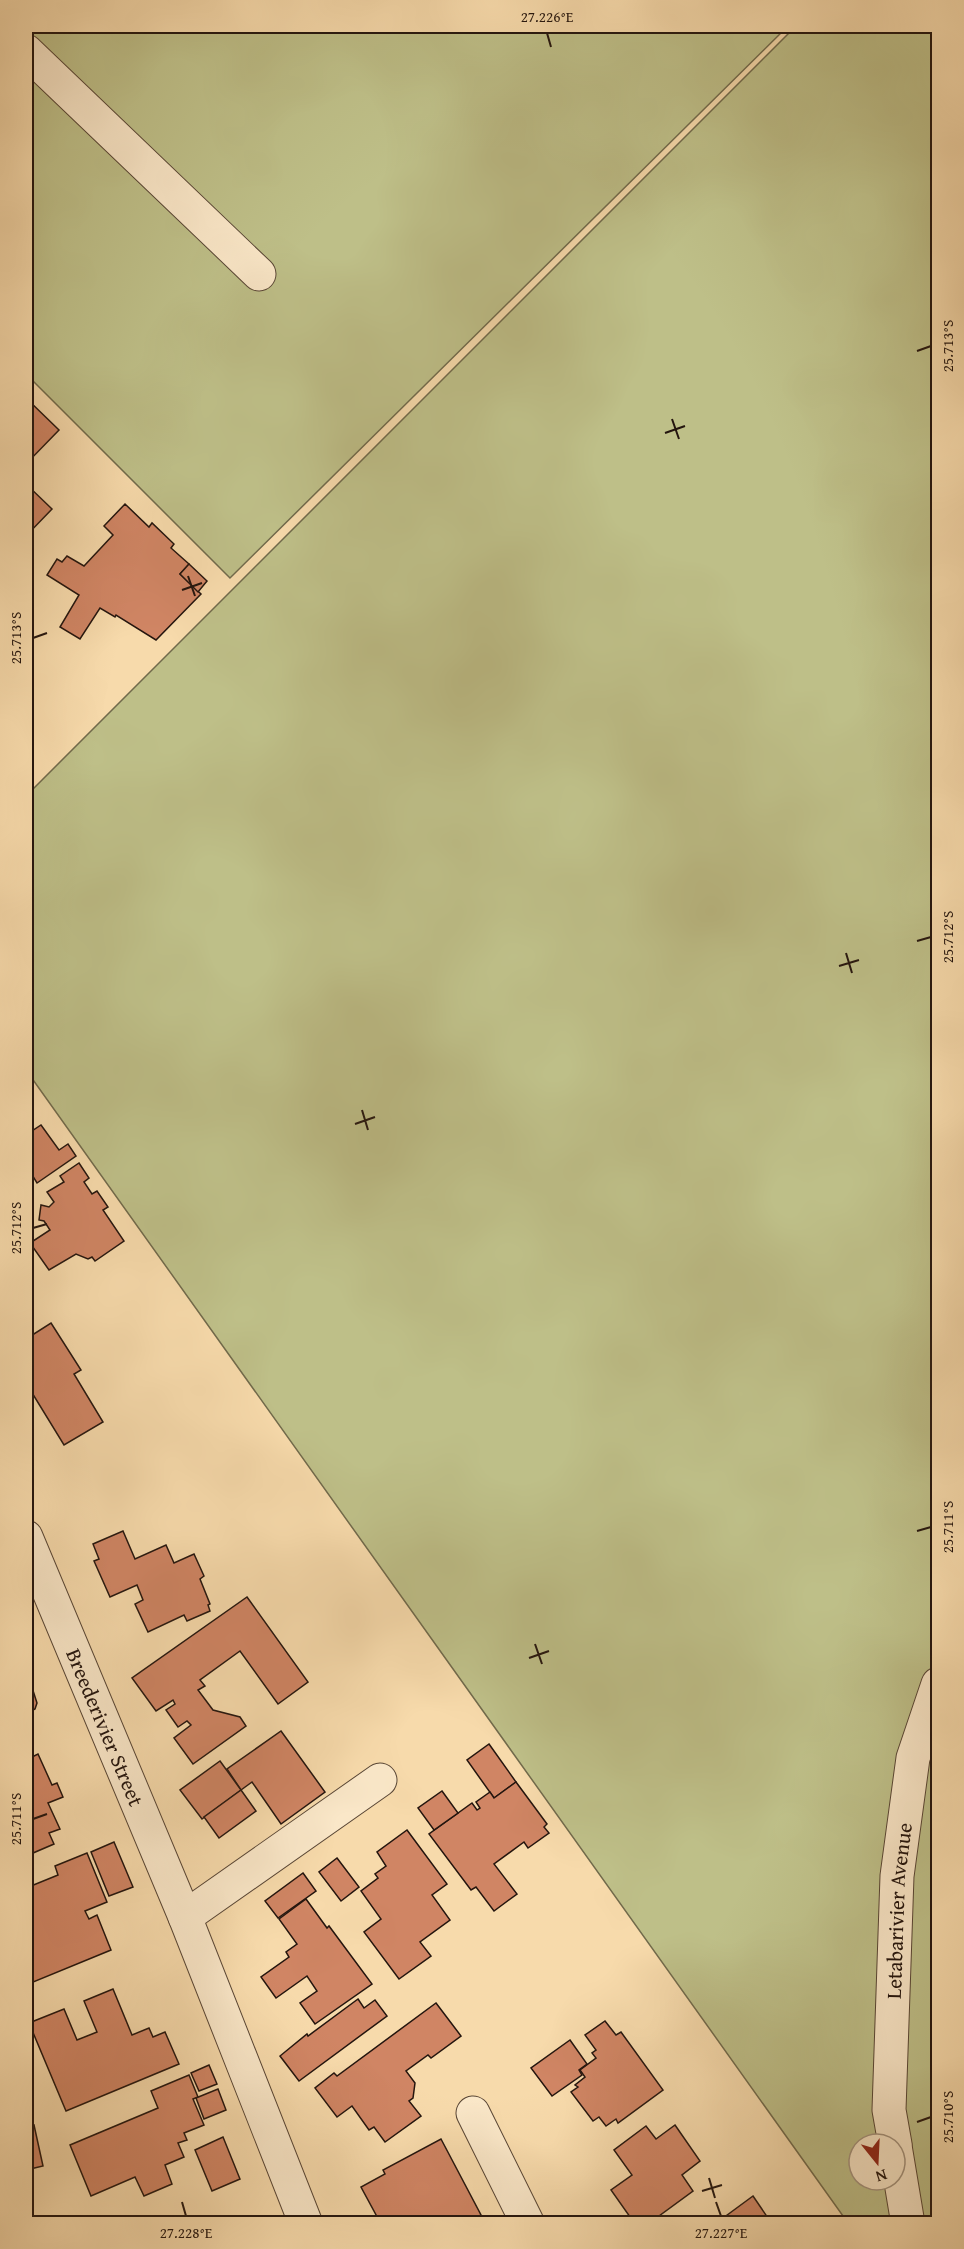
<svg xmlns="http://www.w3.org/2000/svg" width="964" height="2249" viewBox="0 0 964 2249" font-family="'Gentium Book Plus',serif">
  <rect width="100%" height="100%" fill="#f7daab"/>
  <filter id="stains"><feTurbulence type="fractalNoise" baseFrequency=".00333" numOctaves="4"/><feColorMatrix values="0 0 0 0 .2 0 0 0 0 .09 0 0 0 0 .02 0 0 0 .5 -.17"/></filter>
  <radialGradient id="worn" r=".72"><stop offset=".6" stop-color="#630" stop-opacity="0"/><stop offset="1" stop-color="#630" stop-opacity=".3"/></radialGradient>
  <g fill="#bebf88" stroke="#716a4b" stroke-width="1.5" fill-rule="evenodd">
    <polygon points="26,26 788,26 230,578 26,374"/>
    <path d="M 796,26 L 938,26 L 938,2223 L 848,2223 L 26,1070 L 26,796 ZM 859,2144 L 895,2144 L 895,2180 L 859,2180 Z"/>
  </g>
  <g fill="#d08564" stroke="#24150e" stroke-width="1.5">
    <polygon points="26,398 59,430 26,464"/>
    <polygon points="26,484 52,509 26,536"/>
    <polygon points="125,504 149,527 152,523 174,544 171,548 189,564 180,574 201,594 156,640 116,615 115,617 100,608 80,639 60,627 79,595 47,575 57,559 62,562 67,556 84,566 113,535 104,526"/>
    <polygon points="189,564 207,581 198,592 180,574"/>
    <polygon points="41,1125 59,1150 68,1144 76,1156 37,1183 26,1165 26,1135"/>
    <polygon points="79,1163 89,1178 84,1182 92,1194 97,1191 108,1207 103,1210 124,1241 95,1261 92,1257 88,1259 76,1254 49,1270 30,1243 50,1230 44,1221 39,1220 41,1205 49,1207 54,1202 47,1192 64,1182 60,1176"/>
    <polygon points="51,1323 81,1370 74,1374 103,1422 64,1445 26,1383 26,1339"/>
    <polygon points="123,1531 135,1559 166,1545 174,1563 194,1554 204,1576 200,1579 210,1604 208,1605 210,1611 187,1621 184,1615 148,1632 135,1604 143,1600 137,1585 110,1597 94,1561 99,1559 93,1544"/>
    <polygon points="247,1597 308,1682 278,1704 240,1651 200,1680 205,1686 198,1690 213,1710 240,1717 246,1726 193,1764 174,1738 191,1725 187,1721 178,1727 166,1710 175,1704 173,1700 156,1711 132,1678"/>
    <polygon points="29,1678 37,1703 35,1709 26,1714 26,1679"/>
    <polygon points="281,1731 325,1792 281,1824 252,1782 241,1790 227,1769"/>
    <polygon points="489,1744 516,1782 494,1798 467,1760"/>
    <polygon points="38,1754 52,1785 57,1783 63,1797 48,1803 60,1829 49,1833 54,1844 26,1856 26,1760"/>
    <polygon points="220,1761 241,1790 202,1819 180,1790"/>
    <polygon points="516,1782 547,1824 544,1827 549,1833 528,1848 524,1842 494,1864 517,1894 494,1911 476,1887 471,1890 429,1834 472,1803 477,1810 480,1808 476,1802 490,1792 494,1798"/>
    <polygon points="241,1790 256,1811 219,1838 204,1817"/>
    <polygon points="442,1791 458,1813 434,1830 418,1808"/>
    <polygon points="407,1830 447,1884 432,1895 450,1920 420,1942 431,1956 399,1979 364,1932 381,1919 361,1891 378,1878 375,1874 386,1866 377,1852"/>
    <polygon points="114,1842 133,1887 109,1896 91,1852"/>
    <polygon points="87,1853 107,1902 85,1911 89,1919 97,1915 111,1950 26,1985 26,1950 28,1949 26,1942 26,1888 58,1875 55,1866"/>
    <polygon points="337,1858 359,1887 341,1901 319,1872"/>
    <polygon points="303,1873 316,1891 278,1918 265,1901"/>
    <polygon points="306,1899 327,1928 329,1926 372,1984 315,2024 300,2003 317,1991 307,1976 276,1998 261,1977 289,1957 286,1952 297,1944 279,1919"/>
    <polygon points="113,1989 132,2035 149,2028 153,2037 165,2032 179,2064 66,2111 29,2023 64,2009 77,2040 97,2032 84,2001"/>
    <polygon points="358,1999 364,2008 375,2000 387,2016 299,2081 280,2056 307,2034 308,2036"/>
    <polygon points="436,2003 461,2036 431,2058 428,2055 406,2071 415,2083 413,2098 409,2101 421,2116 385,2142 374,2127 369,2130 352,2106 337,2117 315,2088 334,2073 337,2076"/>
    <polygon points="605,2021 616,2035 621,2032 663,2090 618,2123 616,2119 606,2126 599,2117 593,2121 571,2092 578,2087 575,2085 585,2077 580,2070 596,2058 592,2053 596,2050 585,2035"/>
    <polygon points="570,2040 587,2064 579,2070 582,2075 552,2096 531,2068"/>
    <polygon points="209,2065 217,2084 199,2091 191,2073"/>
    <polygon points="189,2075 198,2097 193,2099 204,2125 184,2133 187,2140 178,2143 184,2157 165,2165 172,2184 144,2196 135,2177 91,2196 70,2145 158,2108 151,2091"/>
    <polygon points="218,2089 226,2110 204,2119 196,2098"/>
    <polygon points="34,2125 43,2166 26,2170 26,2127"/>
    <polygon points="675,2125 700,2161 682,2175 693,2191 648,2224 635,2224 611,2190 632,2175 614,2150 646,2126 656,2139"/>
    <polygon points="223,2137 240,2179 212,2191 195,2150"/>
    <polygon points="441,2139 481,2215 470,2221 472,2224 381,2224 361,2187 385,2174 383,2170"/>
    <polygon points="753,2196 772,2224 715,2224"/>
    <polygon points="698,2216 704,2224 688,2224"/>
    <polygon points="178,2218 184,2224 172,2224"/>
    <polygon points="245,2218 270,2221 270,2224 244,2224"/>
  </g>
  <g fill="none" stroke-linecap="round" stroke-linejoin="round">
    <defs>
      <g id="minor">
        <polyline points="26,51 259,274"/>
        <path id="s1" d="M 26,1537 L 185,1917 L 306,2224"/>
        <polyline points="185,1917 380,1780"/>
        <polyline points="473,2113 528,2224"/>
        <path id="s2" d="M 895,2144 L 889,2110 L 897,1876 L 913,1758 L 938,1684"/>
        <polyline points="895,2146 908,2224"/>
      </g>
    </defs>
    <use href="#minor" stroke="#594635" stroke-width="35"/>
    <use href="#minor" stroke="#fae7c8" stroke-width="33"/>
  </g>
  <path fill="none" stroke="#24150e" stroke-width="2" d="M 547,33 L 551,47M 917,351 L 931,346M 672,419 L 679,439M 665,433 L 685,426M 188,576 L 195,596M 182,590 L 202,583M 33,638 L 47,633M 917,941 L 931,937M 846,953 L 852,973M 839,966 L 859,960M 362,1110 L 368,1130M 355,1124 L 375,1117M 33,1228 L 47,1224M 917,1531 L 931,1527M 535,1644 L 542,1664M 529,1658 L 549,1651M 33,1819 L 47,1814M 917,2122 L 931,2117M 709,2178 L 715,2198M 702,2191 L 722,2185M 182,2202 L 186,2216M 716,2202 L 721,2216"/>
  <g text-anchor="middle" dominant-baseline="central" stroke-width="5" stroke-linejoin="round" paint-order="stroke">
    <g font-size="21" fill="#24150e" stroke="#fae7c8">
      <text stroke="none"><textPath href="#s1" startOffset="206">Breederivier Street</textPath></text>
      <text stroke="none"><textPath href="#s2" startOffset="234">Letabarivier Avenue</textPath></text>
    </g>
  </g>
  <rect width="964" height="2249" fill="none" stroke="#f7daab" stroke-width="66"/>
  <g transform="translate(877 2162) rotate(162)"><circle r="28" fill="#fae7c8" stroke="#a4937e" stroke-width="1.5"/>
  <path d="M0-4.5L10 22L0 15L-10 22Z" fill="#8f2418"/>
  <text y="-9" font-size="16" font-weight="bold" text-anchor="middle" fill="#24150e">N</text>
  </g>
  <rect x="33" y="33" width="898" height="2183" fill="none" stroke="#24150e" stroke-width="2"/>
  <g font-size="15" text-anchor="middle" fill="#24150e">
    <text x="547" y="22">27.226°E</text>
    <text transform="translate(948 346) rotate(-90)" y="5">25.713°S</text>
    <text transform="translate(16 638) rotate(-90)" y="5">25.713°S</text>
    <text transform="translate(948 937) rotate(-90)" y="5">25.712°S</text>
    <text transform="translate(16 1228) rotate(-90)" y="5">25.712°S</text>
    <text transform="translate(948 1527) rotate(-90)" y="5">25.711°S</text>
    <text transform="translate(16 1819) rotate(-90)" y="5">25.711°S</text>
    <text transform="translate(948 2117) rotate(-90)" y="5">25.710°S</text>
    <text x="186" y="2238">27.228°E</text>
    <text x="721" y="2238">27.227°E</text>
  </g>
  <rect width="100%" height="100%" filter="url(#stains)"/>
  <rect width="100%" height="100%" fill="url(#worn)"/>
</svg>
